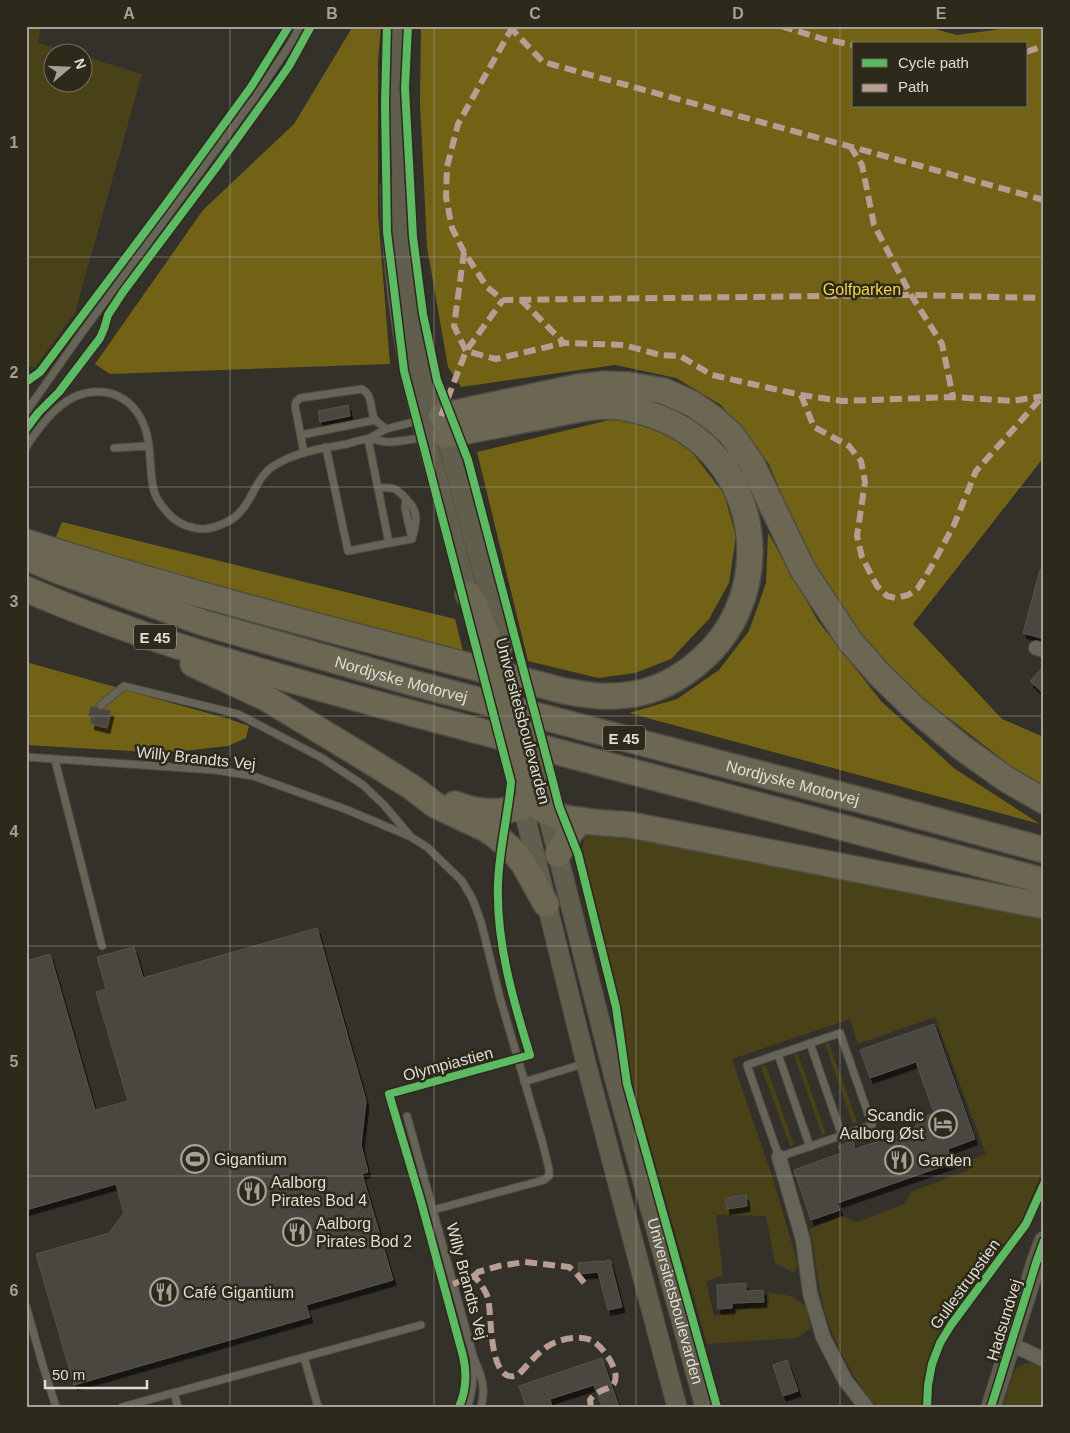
<svg xmlns="http://www.w3.org/2000/svg" width="1070" height="1433" viewBox="0 0 1070 1433" font-family="Arial,sans-serif">
  <defs>
    <filter id="shadow"><feDropShadow dx="3" dy="5.5" stdDeviation="0" flood-color="#0009"/></filter>
  </defs>
  <rect width="100%" height="100%" fill="#333129"/>
  <g fill="#494118">
    <polygon points="26,26 41,26 38,43 70,52 52,52 52,82 82,82 83,56 142,74 75,313 35,367 26,367"/>
    <path d="M 599,832 L 1044,916 L 1044,1167 L 1021,1222 L 946,1324 L 931,1351 L 923,1380 L 922,1407 L 877,1407 C 857,1386 833,1341 825,1313 C 818,1285 815,1257 810,1229 L 841,1216 L 857,1222 L 904,1204 L 911,1192 L 968,1170 L 965,1162 L 986,1154 L 935,1017 L 858,1044 L 850,1019 L 732,1059 L 773,1179 L 798,1264 L 794,1273 L 775,1263 L 766,1216 L 716,1215 L 723,1275 L 706,1282 L 714,1316 L 769,1303 L 768,1292 L 791,1296 L 806,1306 L 811,1328 L 797,1338 L 707,1344 L 630,1075 L 622,1009 L 582,847 L 586,835 Z"/>
    <polygon points="829,1043 857,1122 853,1124 825,1044"/>
    <polygon points="798,1054 826,1134 822,1135 794,1055"/>
    <polygon points="766,1065 794,1145 790,1146 761,1067"/>
    <polygon points="1026,1363 1036,1363 1044,1367 1044,1407 1003,1407 1012,1376 1018,1367"/>
  </g>
  <g fill="#716215" fill-rule="evenodd">
    <polygon points="353,26 381,26 378,61 378,213 390,364 110,374 95,364 203,210 294,124"/>
    <path d="M 421,26 L 722,26 L 732,28 L 735,26 L 924,26 L 957,35 L 1023,26 L 1044,27 L 1044,457 L 913,624 L 1002,719 L 1044,737 L 1044,786 L 1019,772 L 929,703 L 870,648 L 807,556 L 769,464 L 721,405 L 676,378 L 615,365 L 461,387 L 448,367 L 427,247 L 420,103 ZM 854,44 L 1026,44 L 1026,106 L 854,106 Z"/>
    <polygon points="613,419 655,427 691,451 724,494 736,536 729,583 709,619 671,659 635,673 598,678 528,661 477,452"/>
    <polygon points="62,522 455,619 464,655 104,555 56,537"/>
    <polygon points="768,533 818,621 881,701 955,769 1040,824 629,713 677,699 719,670 749,631 766,583"/>
    <polygon points="26,662 229,719 249,726 246,738 228,746 165,753 26,745"/>
  </g>
  <g fill="#484640" stroke="#56554e" filter="url(#shadow)">
    <polygon points="348,405 350,416 320,422 318,411"/>
    <polygon points="1040,570 1044,570 1044,632 1042,632 1041,638 1023,633"/>
    <polygon points="1044,666 1044,694 1030,681"/>
    <polygon points="91,706 96,707 100,710 104,709 111,711 107,728 91,724 93,717 88,716"/>
    <polygon points="317,928 366,1101 361,1145 368,1172 362,1174 393,1280 306,1305 310,1317 74,1385 36,1254 109,1233 124,1213 116,1184 26,1210 26,961 50,954 95,1110 128,1101 96,992 106,989 97,957 134,947 143,978"/>
    <polygon points="934,1024 975,1139 948,1149 952,1163 837,1203 840,1210 811,1220 794,1170 841,1153 838,1146 853,1141 855,1149 879,1141 877,1134 893,1128 895,1135 914,1128 920,1118 934,1113 916,1062 870,1078 860,1050"/>
    <polygon points="746,1195 747,1206 727,1209 725,1198"/>
    <polygon points="610,1260 622,1307 608,1310 598,1272 579,1274 578,1263 601,1261 601,1262"/>
    <polygon points="746,1283 746,1291 763,1290 764,1302 732,1303 732,1308 718,1309 717,1285"/>
    <polygon points="602,1358 619,1407 602,1407 594,1385 550,1399 552,1407 526,1407 519,1386"/>
    <polygon points="787,1360 798,1391 783,1396 773,1365"/>
  </g>
  <g fill="none" stroke-linecap="round" stroke-linejoin="round">
    <defs>
      <g id="lane">
        <polyline points="26,412 81,334 255,97 291,43 300,26"/>
        <polyline points="301,435 375,420"/>
        <polyline points="368,439 386,429 421,420"/>
        <path d="M 26,447 C 45,418 70,385 109,393 C 123,396 136,407 142,421 C 153,442 148,469 154,491 C 156,498 161,505 166,511 C 172,518 178,523 187,526 C 199,530 208,530 220,525 C 225,523 232,520 236,516 C 253,502 255,477 275,465 C 296,452 322,448 347,444 C 354,442 362,439 369,439 C 375,439 381,442 388,442 C 400,442 413,439 425,437"/>
        <polyline points="326,447 348,551 389,543 368,439"/>
        <polyline points="114,448 148,446"/>
        <path d="M 304,453 L 295,406 L 296,402 L 300,398 L 362,389 C 373,395 370,408 374,418 C 376,422 383,426 386,429"/>
        <path d="M 378,488 C 392,487 396,487 406,499 L 405,508 L 412,539 L 389,543"/>
        <path d="M 406,499 C 419,511 417,522 412,538"/>
        <polyline points="101,705 124,686 238,714 322,758 363,785 384,805 411,837 427,847 462,881 473,900 481,922 500,998 542,1141 549,1169 549,1176 544,1180 433,1210"/>
        <polyline points="26,757 215,770 253,776 345,809 409,836"/>
        <polyline points="55,760 102,946"/>
        <polygon points="840,1033 872,1125 779,1157 747,1065"/>
        <polyline points="810,1043 842,1136"/>
        <polyline points="778,1054 810,1147"/>
        <polyline points="524,1082 586,1063"/>
        <path d="M 407,1116 L 474,1359 C 482,1376 486,1388 481,1407"/>
        <polyline points="26,1306 43,1366 56,1407"/>
        <polyline points="304,1357 318,1407"/>
        <polyline points="174,1393 178,1407"/>
        <polyline points="122,1407 421,1325"/>
        <polyline points="468,1407 472,1388 474,1362"/>
      </g>
      <g id="street">
        <polyline points="1036,648 1044,650"/>
        <polyline points="779,1157 803,1240 810,1293 823,1337 845,1380 866,1407"/>
        <polyline points="1011,1346 1024,1350 1044,1360"/>
      </g>
      <g id="secondary">
        <path d="M 401,26 C 397,133 402,239 421,344 L 503,647"/>
        <path d="M 390,187 C 391,240 396,293 405,346 C 413,394 427,441 440,489 C 451,528 461,567 471,606"/>
        <polyline points="520,795 586,1063 677,1407"/>
        <path id="s1" d="M 545,804 L 615,1081 L 705,1407"/>
        <polyline points="991,1407 1037,1260 1044,1241"/>
      </g>
      <g id="highway">
        <polyline points="441,416 578,387 605,384 629,385 664,391 691,403 713,418 731,434 752,464 803,570 850,641 879,674 913,707 961,747 1006,779 1044,801"/>
        <path d="M 26,542 C 203,599 384,643 564,691 C 585,695 605,698 627,695 C 655,692 681,678 701,660 C 765,605 766,503 705,446 C 681,424 651,412 620,407 C 596,404 569,411 545,416 C 512,422 479,429 445,435"/>
        <path id="s2" d="M 26,557 L 56,570 L 204,623 L 413,683 L 887,807 L 1044,850"/>
        <path d="M 26,589 C 140,639 261,672 381,705 L 1044,881"/>
        <polyline points="468,594 475,605 490,644"/>
        <polyline points="193,664 266,698 370,761 413,788 435,805 486,829 495,835 513,851 523,863 546,904"/>
        <path d="M 525,775 C 528,786 531,799 539,807 C 555,822 609,823 631,825 L 1044,906"/>
        <path d="M 455,804 C 484,816 516,814 543,796"/>
        <polyline points="558,854 570,833 581,820"/>
      </g>
    </defs>
    <use href="#lane" stroke="#4e4c45" stroke-width="9"/>
    <use href="#street" stroke="#4e4c45" stroke-width="16"/>
    <use href="#secondary" stroke="#4e4c45" stroke-width="21"/>
    <use href="#highway" stroke="#4e4c45" stroke-width="28"/>
    <use href="#lane" stroke="#666457" stroke-width="7"/>
    <use href="#street" stroke="#666457" stroke-width="14"/>
    <use href="#secondary" stroke="#625e4e" stroke-width="19"/>
    <use href="#highway" stroke="#6c6753" stroke-width="25"/>
    <defs>
      <polyline id="secondary-bridge" points="525,729 539,779"/>
      <polyline id="highway-bridge" points="490,644 525,775"/>
    </defs>
    <use href="#secondary-bridge" stroke="#4e4c45" stroke-width="21" stroke-linecap="butt"/>
    <use href="#highway-bridge" stroke="#4e4c45" stroke-width="28" stroke-linecap="butt"/>
    <use href="#secondary-bridge" stroke="#625e4e" stroke-width="19"/>
    <use href="#highway-bridge" stroke="#6c6753" stroke-width="25"/>
    <g stroke="#b99d93" stroke-width="6" stroke-dasharray="12 6" stroke-linecap="butt">
      <polyline points="509,26 543,62 1044,200"/>
      <polyline points="513,26 458,124 447,167 446,197 452,228 464,252 487,287 503,300 911,295 1044,298"/>
      <polyline points="781,26 823,39 854,45"/>
      <polyline points="1026,52 1044,46"/>
      <polyline points="850,146 862,165 874,225 911,295 942,344 953,397"/>
      <polyline points="464,252 454,326 466,351 496,359 564,343"/>
      <polyline points="521,300 564,343 624,345 660,355 680,356 712,375 801,395 842,401 953,397 1012,401 1044,396"/>
      <polyline points="801,395 814,427 849,446 861,461 865,482 857,536 862,557 877,586 887,596 896,598 908,595 918,588 930,569 954,525 976,471 1043,396"/>
      <polyline points="441,416 466,351 503,300"/>
      <polyline points="474,1276 478,1272 499,1266 525,1262 569,1267 576,1273 587,1286"/>
      <path d="M 453,1284 L 474,1276 C 480,1283 485,1289 488,1298 C 492,1314 488,1387 518,1375 C 530,1363 540,1348 556,1342 C 566,1338 580,1336 591,1340 C 602,1345 623,1373 613,1385 C 609,1389 603,1389 599,1392 C 595,1394 592,1397 590,1400 L 591,1407"/>
    </g>
    <defs>
      <g id="cycleway">
        <path d="M 387,26 L 385,104 L 387,232 L 404,371 L 511,782 C 508,816 499,849 498,884 C 496,942 513,1000 530,1055 L 389,1094 L 420,1198 L 463,1356 C 467,1373 466,1391 459,1407"/>
        <polyline points="408,26 405,88 413,237 423,314 437,380 468,460 553,782 559,806 578,854 616,1007 627,1084 717,1407"/>
        <polyline points="26,382 40,372 166,204 251,87 289,26"/>
        <polyline points="26,429 38,413 59,392 100,338 104,329 108,315 123,292 218,165 275,86 289,66 311,26"/>
        <polyline points="927,1407 928,1385 932,1364 940,1343 951,1325 1026,1224 1044,1184"/>
        <polyline points="991,1407 1037,1260 1044,1241"/>
      </g>
    </defs>
    <use href="#cycleway" stroke="#2d2a1b" stroke-width="11"/>
    <use href="#cycleway" stroke="#5cba63" stroke-width="8"/>
  </g>
  <path fill="none" stroke="#a3a198" stroke-width="1" stroke-opacity="0.55" d="M 230,26 L 230,1407M 434,26 L 434,1407M 636,26 L 636,1407M 840,26 L 840,1407M 26,257 L 1044,257M 26,487 L 1044,487M 26,716 L 1044,716M 26,946 L 1044,946M 26,1176 L 1044,1176"/>
  <defs>
    <symbol id="hotel-ring" viewBox="-11 -11 22 22"><circle r="9.5" fill="#2d2a1b" stroke="#a3a198" stroke-width="1.5"/><path d="M-6-4.5h1.5V1H6V5H4.5V3h-9V5H-6ZM-4 0a1.8 1.8 0 1 1 3.6 0ZM.5 0V-2.5h3Q6-2.5 6 0Z" fill="#a3a198"/></symbol>
    <symbol id="stadium-ring" viewBox="-11 -11 22 22"><circle r="9.5" fill="#2d2a1b" stroke="#a3a198" stroke-width="1.5"/><path d="M0-5a6.5 5 0 1 0 0 10a6.5 5 0 1 0 0-10ZM-3.5-1.8h7v3.6h-7Z" fill="#a3a198"/></symbol>
    <symbol id="restaurant-ring" viewBox="-11 -11 22 22"><circle r="9.5" fill="#2d2a1b" stroke="#a3a198" stroke-width="1.5"/><path d="M-5-6h1v4h1v-4h1v4h1v-4h1v5L-1.5 .5V6h-2V.5L-5-1ZM5-6V6H3V1.5H1.5Q1.5-4 5-6Z" fill="#a3a198"/></symbol>
  </defs>
  <g fill-rule="evenodd">
    <use href="#hotel-ring" x="927" y="1108" width="32" height="32"/>
    <use href="#stadium-ring" x="179" y="1143" width="32" height="32"/>
    <use href="#restaurant-ring" x="883" y="1144" width="32" height="32"/>
    <use href="#restaurant-ring" x="236" y="1175" width="32" height="32"/>
    <use href="#restaurant-ring" x="281" y="1216" width="32" height="32"/>
    <use href="#restaurant-ring" x="148" y="1276" width="32" height="32"/>
  </g>
  <g text-anchor="middle" dominant-baseline="central" stroke-width="5" stroke-linejoin="round" paint-order="stroke">
    <g fill="#2d2a1b" stroke="#aaa89c" stroke-width="1">
      <rect x="134" y="624.5" width="42" height="25" rx="4"/>
      <rect x="603" y="725.5" width="42" height="25" rx="4"/>
    </g>
    <g font-size="15" font-weight="bold" fill="#dfded4">
      <text x="155" y="637">E 45</text>
      <text x="624" y="738">E 45</text>
    </g>
    <g font-size="16" fill="#f2d647" stroke="#2d2a1b">
      <text x="862" y="289">Golfparken</text>
    </g>
    <g font-size="16" fill="#dfded4" stroke="#2d2a1b">
      <text stroke="none"><textPath href="#s2" startOffset="395">Nordjyske Motorvej</textPath></text>
      <text transform="translate(523 721) rotate(75)">Universitetsboulevarden</text>
      <text transform="translate(196 758) rotate(6)">Willy Brandts Vej</text>
      <text stroke="none"><textPath href="#s2" startOffset="800">Nordjyske Motorvej</textPath></text>
      <text transform="translate(448 1064) rotate(-15)">Olympiastien</text>
      <text transform="translate(467 1281) rotate(75)">Willy Brandts Vej</text>
      <text transform="translate(965 1284) rotate(-54)">Gullestrupstien</text>
      <text stroke="none"><textPath href="#s1" startOffset="514">Universitetsboulevarden</textPath></text>
      <text transform="translate(1004 1320) rotate(-73)">Hadsundvej</text>
    </g>
    <g font-size="16" fill="#dfded4" stroke="#2d2a1b" text-anchor="start">
      <text x="924" y="1115" text-anchor="end">Scandic<tspan x="924" dy="18">Aalborg Øst</tspan></text>
      <text x="214" y="1159">Gigantium</text>
      <text x="918" y="1160">Garden</text>
      <text x="271" y="1182">Aalborg<tspan x="271" dy="18">Pirates Bod 4</tspan></text>
      <text x="316" y="1223">Aalborg<tspan x="316" dy="18">Pirates Bod 2</tspan></text>
      <text x="183" y="1292">Café Gigantium</text>
    </g>
  </g>
  <rect width="1070" height="1433" fill="none" stroke="#2d2a1b" stroke-width="55"/>
  <rect x="852" y="42" width="175" height="65" fill="#2d2a1b" stroke="#747265"/>
  <rect x="862" y="59" width="25" height="8" fill="#5cba63" stroke="#747265"/>
  <text x="898" y="68" font-size="15" fill="#dfded4">Cycle path</text>
  <rect x="862" y="84" width="25" height="8" fill="#b99d93" stroke="#747265"/>
  <text x="898" y="92" font-size="15" fill="#dfded4">Path</text>
  <g transform="translate(68 68) rotate(71)"><circle r="24" fill="#2d2a1b" stroke="#747265"/>
  <path d="M0-4L9 19L0 12L-9 19Z" fill="#a3a198"/>
  <text y="-8" font-size="14" font-weight="bold" text-anchor="middle" fill="#dfded4">N</text>
  </g>
  <path d="M45 1380v8h102v-8" fill="none" stroke="#dfded4" stroke-width="2.5"/>
  <text x="52" y="1380" font-size="15" fill="#dfded4" stroke="#2d2a1b" stroke-width="4" paint-order="stroke">50 m</text>
  <rect x="28" y="28" width="1014" height="1378" fill="none" stroke="#a3a198" stroke-width="2"/>
  <g font-size="16" text-anchor="middle" font-weight="bold" fill="#a3a198">
    <text x="129" y="19">A</text>
    <text x="332" y="19">B</text>
    <text x="535" y="19">C</text>
    <text x="738" y="19">D</text>
    <text x="941" y="19">E</text>
    <text x="14" y="148">1</text>
    <text x="14" y="378">2</text>
    <text x="14" y="607">3</text>
    <text x="14" y="837">4</text>
    <text x="14" y="1067">5</text>
    <text x="14" y="1296">6</text>
  </g>
</svg>
